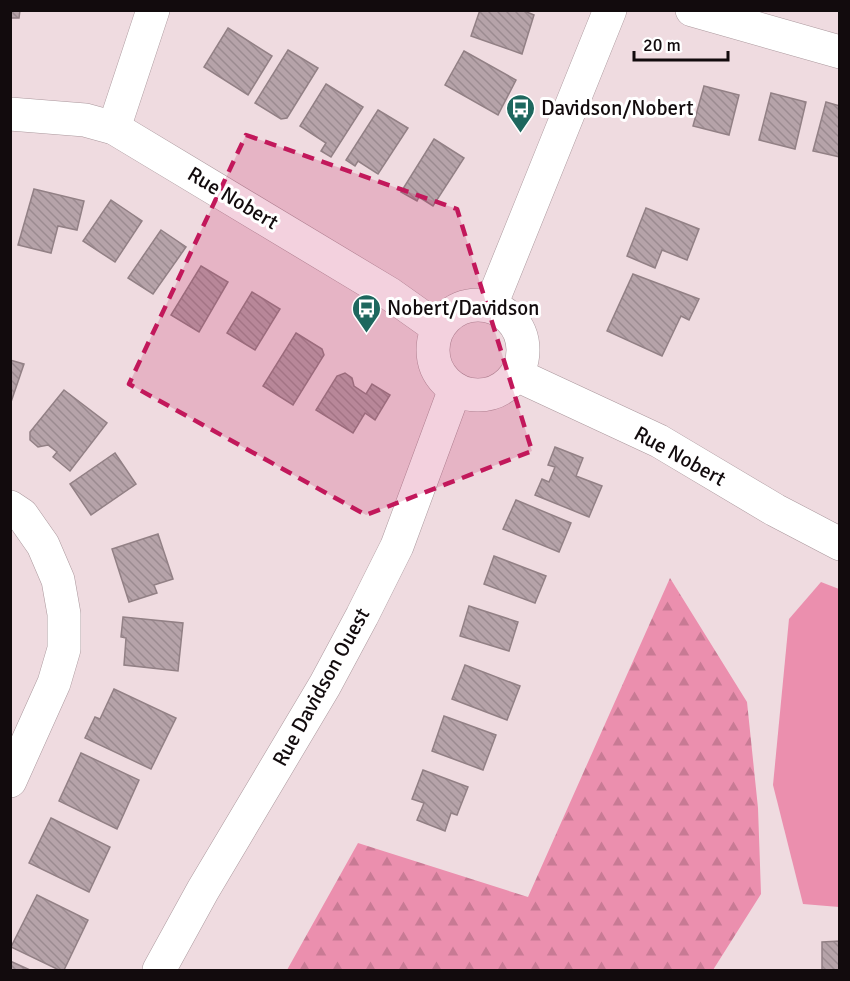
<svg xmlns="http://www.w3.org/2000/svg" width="850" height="981" viewBox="0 0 850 981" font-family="Signika,sans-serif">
  <defs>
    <pattern id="forest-firs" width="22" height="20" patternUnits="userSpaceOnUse" patternTransform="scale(1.5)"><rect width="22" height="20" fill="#eb8fae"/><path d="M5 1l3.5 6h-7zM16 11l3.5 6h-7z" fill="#c87a94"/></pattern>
    <pattern id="building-back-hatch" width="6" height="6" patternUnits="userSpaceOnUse" patternTransform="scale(1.5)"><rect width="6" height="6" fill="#b6a3a9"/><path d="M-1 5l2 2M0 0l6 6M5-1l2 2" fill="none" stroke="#9b8b90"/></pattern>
  </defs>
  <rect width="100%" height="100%" fill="#efdbe0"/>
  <polygon fill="url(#forest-firs)" points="670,578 747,702 758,808 761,894 713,970 287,970 358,843 528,897"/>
  <polygon fill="#eb8fae" points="821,582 839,589 839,907 803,904 773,785 789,619"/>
  <g fill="url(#building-back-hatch)" stroke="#928085" stroke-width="1.5">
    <polygon points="10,10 20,10 19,18 10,18"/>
    <polygon points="480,10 522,10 534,15 522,54 471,36"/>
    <polygon points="228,28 272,56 248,95 204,67"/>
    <polygon points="288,50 318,68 287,118 281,119 255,103"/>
    <polygon points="464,51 516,80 498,115 445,85"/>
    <polygon points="326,84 363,107 331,157 321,151 326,143 300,126"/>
    <polygon points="704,86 739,95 729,135 693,126"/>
    <polygon points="771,93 806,102 795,149 759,140"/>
    <polygon points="826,102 840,106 840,157 813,151"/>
    <polygon points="378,110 408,128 378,174 358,161 355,166 346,160"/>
    <polygon points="434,139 464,158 433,206 419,197 417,201 401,192"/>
    <polygon points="34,189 84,201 77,230 58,226 51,253 18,245"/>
    <polygon points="111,200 142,221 115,262 83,241"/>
    <polygon points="646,208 699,229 687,260 662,250 655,268 627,256"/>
    <polygon points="161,230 186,247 153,294 128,278"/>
    <polygon points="201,266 228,282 199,332 171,315"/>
    <polygon points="633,274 699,299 689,320 681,316 662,356 607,331"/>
    <polygon points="252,292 280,309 255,350 227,333"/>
    <polygon points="296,333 322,349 324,355 293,405 263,386"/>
    <polygon points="10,360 24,364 10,405"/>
    <polygon points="345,373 352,378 354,386 366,394 372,384 390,395 375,420 365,413 353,433 316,410 337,376"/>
    <polygon points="64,390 107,423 70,471 53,457 57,452 48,445 38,447 30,440 30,432"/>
    <polygon points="555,447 583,458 576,476 602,486 589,517 535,495 542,479 549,482 555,467 548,465"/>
    <polygon points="115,453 136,484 91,515 70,484"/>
    <polygon points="516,500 571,523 559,552 503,529"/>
    <polygon points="158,534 173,579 154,585 157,593 129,602 112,549"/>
    <polygon points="494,556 546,576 535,603 484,584"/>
    <polygon points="469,606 518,622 509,651 460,636"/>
    <polygon points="123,617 183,623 178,671 124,665 126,638 121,637"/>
    <polygon points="465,665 520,686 507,720 452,699"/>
    <polygon points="114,689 176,718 151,769 85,738 95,717 100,719"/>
    <polygon points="444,716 496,735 483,770 432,751"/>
    <polygon points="81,753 139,780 117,829 59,801"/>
    <polygon points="423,770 468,787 457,815 451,813 445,831 417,820 424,803 412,799"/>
    <polygon points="51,818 110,847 89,892 29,863"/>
    <polygon points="37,895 88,920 64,970 59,970 11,947"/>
    <polygon points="840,941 840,970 822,970 822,942"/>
    <polygon points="10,961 30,970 10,970"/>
  </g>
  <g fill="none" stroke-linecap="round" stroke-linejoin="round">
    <defs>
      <g id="minor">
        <polyline points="692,10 840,52"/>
        <polyline points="10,114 85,120 114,128 390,294 438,328"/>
        <polyline points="114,128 153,10"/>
        <polyline points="517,375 659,441 775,510 840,544"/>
        <polyline points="10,507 22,515 43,545 58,580 64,614 64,649 54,683 10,781"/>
      </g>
      <g id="tertiary">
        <circle cx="478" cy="350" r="45"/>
        <polyline points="491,305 610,10"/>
        <polyline points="159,970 203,890 325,685 362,616 397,546 455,389"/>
      </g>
    </defs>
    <use href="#minor" stroke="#ab989d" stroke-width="34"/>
    <use href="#tertiary" stroke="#ab989d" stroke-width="34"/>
    <use href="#minor" stroke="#fff" stroke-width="33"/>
    <use href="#tertiary" stroke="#fff" stroke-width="33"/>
  </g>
  <path fill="#c2185b" fill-opacity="0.2" stroke="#c2185b" stroke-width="4.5" stroke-dasharray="12 8" stroke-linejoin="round" d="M 246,135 L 457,209 L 532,451 L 366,515 L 129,384 Z"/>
  <defs>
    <symbol id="bus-pin" viewBox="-11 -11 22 30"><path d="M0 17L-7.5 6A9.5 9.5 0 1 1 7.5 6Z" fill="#1e675e" stroke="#fff"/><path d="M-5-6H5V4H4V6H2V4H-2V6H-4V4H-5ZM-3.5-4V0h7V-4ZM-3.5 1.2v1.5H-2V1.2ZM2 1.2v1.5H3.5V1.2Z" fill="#fff"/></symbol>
  </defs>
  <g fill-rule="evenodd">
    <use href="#bus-pin" x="504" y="92" width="33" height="45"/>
    <use href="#bus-pin" x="350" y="292" width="33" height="45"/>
  </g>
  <g text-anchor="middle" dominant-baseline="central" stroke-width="6" stroke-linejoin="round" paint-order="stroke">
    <g font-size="21" fill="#120b0d" stroke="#fff" text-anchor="start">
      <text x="541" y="108">Davidson/Nobert</text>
      <text x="387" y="308">Nobert/Davidson</text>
    </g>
    <g font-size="21" fill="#120b0d" stroke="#fff">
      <text transform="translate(233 198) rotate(31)">Rue Nobert</text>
      <text transform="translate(680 456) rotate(29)">Rue Nobert</text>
      <text transform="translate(321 687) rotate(-61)">Rue Davidson Ouest</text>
    </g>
  </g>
  <rect width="850" height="981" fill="none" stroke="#120b0d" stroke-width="24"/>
  <path d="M634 51v9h94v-9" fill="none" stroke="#120b0d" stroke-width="3"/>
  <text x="643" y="51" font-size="18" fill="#120b0d" stroke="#ffffff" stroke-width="4.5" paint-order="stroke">20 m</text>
</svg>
